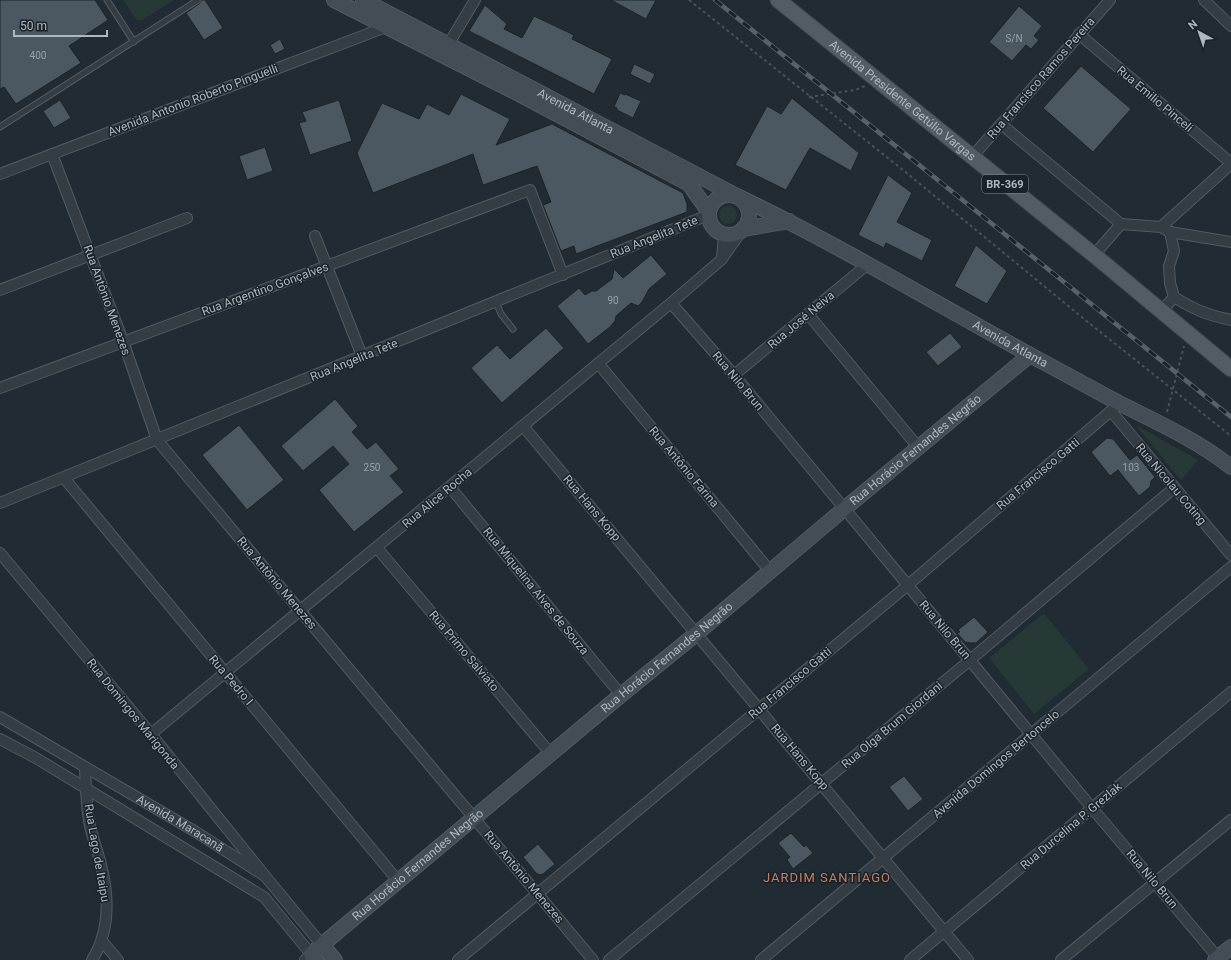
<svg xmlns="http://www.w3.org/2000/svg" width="1231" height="960" viewBox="0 0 1231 960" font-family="Roboto,sans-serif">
  <rect width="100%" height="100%" fill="#202b33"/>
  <g fill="#263936">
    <polygon points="123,0 174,0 142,20 137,20"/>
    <circle cx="728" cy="215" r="9"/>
    <polygon points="1138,426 1198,460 1181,480 1137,427"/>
    <polygon points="1044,613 1089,669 1034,714 989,658"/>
  </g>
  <g fill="#4b5861" stroke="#1b242a">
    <polygon points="0,0 95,0 108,20 69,46 81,63 16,104 4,87 0,89"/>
    <polygon points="202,0 205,0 223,28 204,40 186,13 200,3"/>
    <polygon points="611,0 656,0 646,19"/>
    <polygon points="485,5 507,24 504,29 522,38 534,16 574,35 572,39 612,59 594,94 469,31"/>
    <polygon points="1019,6 1042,26 1034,36 1039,40 1031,49 1026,45 1012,61 989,42"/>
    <polygon points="280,39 285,49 275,54 270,45"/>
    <polygon points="634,64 655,74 650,84 630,74"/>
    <polygon points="1081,66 1131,109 1093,152 1043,108"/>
    <polygon points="620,93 625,95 625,94 641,101 633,118 617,110 617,108 614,107"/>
    <polygon points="461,94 510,119 496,145 552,124 683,193 687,204 687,212 576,254 574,246 561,251 543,205 551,202 537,166 483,185 473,154 373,193 357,153 382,103 419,119 427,104 449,115"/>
    <polygon points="792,98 859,153 851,171 810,148 786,190 735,165 767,106 781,114"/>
    <polygon points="60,100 71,118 54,128 43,111"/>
    <polygon points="339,100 352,141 310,155 299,123 306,121 302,112"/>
    <polygon points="265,147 273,171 247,180 239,156"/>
    <polygon points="888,175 912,193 897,222 932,240 922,261 886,243 884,248 858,235"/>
    <polygon points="976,245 1007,271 987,304 954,286"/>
    <polygon points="651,255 667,274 649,289 642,302 638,306 631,303 616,316 615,321 610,327 588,344 557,306 579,288 585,295 592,291 596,291 612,279 614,269 623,278"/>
    <polygon points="546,328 564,348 502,403 471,368 497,345 510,359"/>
    <polygon points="950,333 962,347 938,366 926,352"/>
    <polygon points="335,399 358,426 352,432 367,449 376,442 399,469 390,476 404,492 354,532 319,490 349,464 333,446 303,471 281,446"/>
    <polygon points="239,425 284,480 247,510 202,455"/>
    <polygon points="1107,438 1113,439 1130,460 1137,455 1155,477 1151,481 1150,487 1139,496 1118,470 1110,476 1091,452"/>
    <polygon points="974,617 988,632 976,643 971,643 965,642 957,633 960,632 958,630"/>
    <polygon points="904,776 923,799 908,811 889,787"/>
    <polygon points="791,833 804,847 806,845 813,853 793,869 787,860 790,857 778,843"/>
    <polygon points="538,844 555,864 543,874 540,875 536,873 523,857"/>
  </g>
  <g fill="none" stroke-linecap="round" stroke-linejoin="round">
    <defs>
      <g id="lane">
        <polyline points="107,0 134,42"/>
        <polyline points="0,127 198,0"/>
        <polyline points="496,302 501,314 513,329"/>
      </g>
      <g id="street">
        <polyline points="1204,0 1231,26"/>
        <polyline points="1079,34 1231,163"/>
        <polyline points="445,50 475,0"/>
        <polyline points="1001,124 1121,224"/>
        <polyline points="52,154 123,341 157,440 593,960"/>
        <polyline points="972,157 1110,0"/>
        <polyline points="0,174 386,27 389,23"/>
        <polyline points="1161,227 1231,164"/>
        <polyline points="1170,232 1174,251 1169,266 1170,283 1174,297"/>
        <polyline points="315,236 362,356"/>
        <polyline points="1094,255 1121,224 1161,227 1170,232 1231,242"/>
        <polyline points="722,258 724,235"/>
        <polyline points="0,290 187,218"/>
        <polyline points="671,303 734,375 1092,808 1220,960"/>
        <path d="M 1161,312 L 1174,297 C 1195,310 1207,315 1231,320"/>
        <polyline points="808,314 918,447"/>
        <polyline points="598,363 770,571"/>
        <polyline points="734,375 868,264"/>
        <polyline points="0,388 530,190 563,275"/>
        <polyline points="1111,411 1231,555"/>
        <polyline points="523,426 968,960"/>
        <polyline points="64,478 399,882"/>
        <polyline points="450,487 621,695"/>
        <polyline points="0,503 708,215"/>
        <polyline points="377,548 551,754"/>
        <polyline points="0,553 151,734 265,876"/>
        <path id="s1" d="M 0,717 L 196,832 L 265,876 L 322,945"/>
        <polyline points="151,734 671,303 721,260 743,229"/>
        <polyline points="0,739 36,758 264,897 311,954 305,960"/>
        <path d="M 85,768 C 86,787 86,807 90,826 C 93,839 98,852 101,865 C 109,896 110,931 92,960"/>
        <polyline points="102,941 118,960"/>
        <polyline points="458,960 908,585 1120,403"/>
        <polyline points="609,960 970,660 1174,488"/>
        <polyline points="761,960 1231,567"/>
        <polyline points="910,960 1231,692"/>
        <polyline points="1061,960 1231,820"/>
      </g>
      <g id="secondary">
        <polyline points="334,0 521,95 689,184 709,212"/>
        <path id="s2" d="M 363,0 L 737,196 C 841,246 940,306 1041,361 C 1068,375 1094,390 1121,404 C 1159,423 1198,441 1231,467"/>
        <circle cx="729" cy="215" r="20"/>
        <polyline points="743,229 789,221"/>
        <polyline points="322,945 335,960"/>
        <path id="s3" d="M 316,960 L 311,954 L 621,695 L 696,634 L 844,509 L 1030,355"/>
        <polyline points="1215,960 1231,947"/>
      </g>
      <g id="primary">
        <path id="s4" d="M 778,0 L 1094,255 L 1231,369"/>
      </g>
    </defs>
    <use href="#lane" stroke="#515b62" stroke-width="7"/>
    <use href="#street" stroke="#515b62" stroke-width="12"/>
    <use href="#secondary" stroke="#515b62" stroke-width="16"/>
    <use href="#primary" stroke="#3d464d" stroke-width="17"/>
    <g stroke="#435554" stroke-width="2" stroke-dasharray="3 3" stroke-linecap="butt">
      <polyline points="689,0 903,170 1089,323 1231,436"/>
      <polyline points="809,97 855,90 865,86"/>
      <polyline points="1167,412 1184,346"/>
    </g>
    <use href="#lane" stroke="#333d43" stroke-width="5"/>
    <use href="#street" stroke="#333d43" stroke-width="10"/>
    <use href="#secondary" stroke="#424d56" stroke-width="14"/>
    <use href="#primary" stroke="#515c64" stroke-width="15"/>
    <defs>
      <polyline id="rail" points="715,0 1231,417"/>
    </defs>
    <use href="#rail" stroke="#56626a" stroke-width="4.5"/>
    <use href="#rail" stroke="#192228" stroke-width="3" stroke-dasharray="9" stroke-linecap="butt"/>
  </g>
  <g text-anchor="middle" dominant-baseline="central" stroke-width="3" stroke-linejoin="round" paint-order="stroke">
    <g font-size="10" fill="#94a0a9">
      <text x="1014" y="38">S/N</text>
      <text x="38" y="55">400</text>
      <text x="613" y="300">90</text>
      <text x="372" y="467">250</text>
      <text x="1131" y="467">103</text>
    </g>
    <rect fill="#192228" stroke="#818b93" stroke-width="1" x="982" y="175" width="46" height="18" rx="3"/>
    <g font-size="11" font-weight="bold" fill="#adb8c1">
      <text x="1005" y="184">BR-369</text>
    </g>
    <g font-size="12" fill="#adb8c1" stroke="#192228">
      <text transform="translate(1041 78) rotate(-49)">Rua Francisco Ramos Pereira</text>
      <text transform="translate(1155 99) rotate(40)">Rua Emilio Pinceli</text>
      <text transform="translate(193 100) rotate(-21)">Avenida Antonio Roberto Pinguelli</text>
      <text stroke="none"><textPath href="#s4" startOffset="160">Avenida Presidente Getúlio Vargas</textPath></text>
      <text stroke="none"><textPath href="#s2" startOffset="240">Avenida Atlanta</textPath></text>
      <text transform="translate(654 237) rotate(-22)">Rua Angelita Tete</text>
      <text transform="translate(265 289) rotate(-20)">Rua Argentino Gonçalves</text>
      <text transform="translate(107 300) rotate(70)">Rua Antônio Menezes</text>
      <text transform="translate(801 320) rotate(-40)">Rua José Neiva</text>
      <text stroke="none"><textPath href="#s2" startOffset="733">Avenida Atlanta</textPath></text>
      <text transform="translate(354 360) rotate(-22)">Rua Angelita Tete</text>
      <text transform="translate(738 381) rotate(50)">Rua Nilo Brun</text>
      <text stroke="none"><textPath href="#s3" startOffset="795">Rua Horácio Fernandes Negrão</textPath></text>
      <text transform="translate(684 467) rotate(50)">Rua Antônio Farina</text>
      <text transform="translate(1038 474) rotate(-40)">Rua Francisco Gatti</text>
      <text transform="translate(1171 484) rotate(50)">Rua Nicolau Coting</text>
      <text transform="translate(437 498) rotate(-40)">Rua Alice Rocha</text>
      <text transform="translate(592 508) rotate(50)">Rua Hans Kopp</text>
      <text transform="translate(277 583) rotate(50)">Rua Antônio Menezes</text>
      <text transform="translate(536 591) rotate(51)">Rua Miquelina Alves de Souza</text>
      <text transform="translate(945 630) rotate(50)">Rua Nilo Brun</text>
      <text transform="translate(464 651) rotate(50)">Rua Primo Salviato</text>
      <text stroke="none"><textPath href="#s3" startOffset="471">Rua Horácio Fernandes Negrão</textPath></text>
      <text transform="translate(231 680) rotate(50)">Rua Pedro I</text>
      <text transform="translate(790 683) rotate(-40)">Rua Francisco Gatti</text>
      <text transform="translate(133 714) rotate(51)">Rua Domingos Marigonda</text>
      <text transform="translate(892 725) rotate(-40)">Rua Olga Brum Giordani</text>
      <text transform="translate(800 757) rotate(50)">Rua Hans Kopp</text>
      <text transform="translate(996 764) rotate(-40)">Avenida Domingos Bertoncelo</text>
      <text stroke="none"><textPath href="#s1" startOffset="209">Avenida Maracanã</textPath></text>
      <text transform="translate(1071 826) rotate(-40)">Rua Durcelina P. Grezlak</text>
      <text transform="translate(97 853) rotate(80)">Rua Lago de Itaipu</text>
      <text stroke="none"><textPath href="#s3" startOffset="147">Rua Horácio Fernandes Negrão</textPath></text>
      <text transform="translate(524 877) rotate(50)">Rua Antônio Menezes</text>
      <text transform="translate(1152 879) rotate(50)">Rua Nilo Brun</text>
    </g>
    <g font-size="13" letter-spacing="1" fill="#c77d61" stroke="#192228">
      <text x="827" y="877">JARDIM SANTIAGO</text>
    </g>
  </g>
  <g transform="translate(1199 32) rotate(320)" stroke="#192228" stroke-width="3" paint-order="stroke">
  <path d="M0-3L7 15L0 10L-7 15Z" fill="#adb8c1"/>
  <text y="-6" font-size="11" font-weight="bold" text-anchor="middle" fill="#adb8c1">N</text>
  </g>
  <path d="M14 30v6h93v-6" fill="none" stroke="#adb8c1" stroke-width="2"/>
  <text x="20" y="30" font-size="12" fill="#adb8c1" stroke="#192228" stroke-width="3" paint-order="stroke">50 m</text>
</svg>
